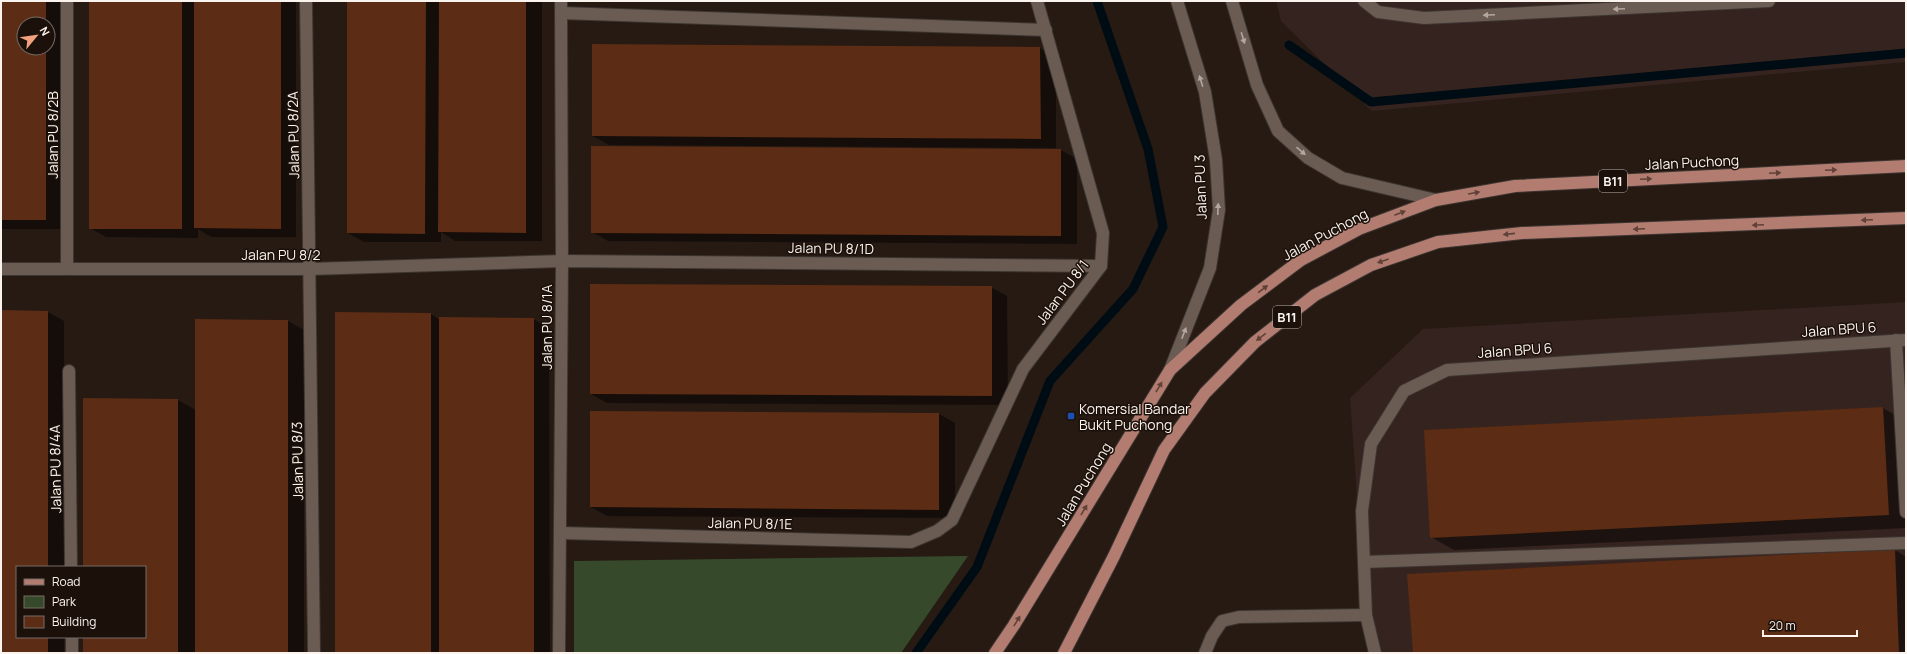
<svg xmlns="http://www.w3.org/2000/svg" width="1907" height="654" viewBox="0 0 1907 654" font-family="Manrope,sans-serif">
  <rect width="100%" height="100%" fill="#261a13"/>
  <g fill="#35231f">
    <polygon points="1276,1 1906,1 1906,62 1372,111 1281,21"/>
    <polygon points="1906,302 1906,653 1368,653 1350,398 1423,329"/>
  </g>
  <polygon fill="#364a2b" points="968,556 901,653 574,653 574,561"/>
  <g fill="#0007" fill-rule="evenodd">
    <path d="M 1,1 L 62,1 L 62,229 L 1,229 ZM 24,24 L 48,24 L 48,48 L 24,48 Z"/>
    <polygon points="90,1 296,1 296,237 211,237 198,229 198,238 106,237 90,228"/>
    <polygon points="348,1 542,1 542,241 455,241 441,232 441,242 364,242 348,233"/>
    <polygon points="593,45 1040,48 1056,57 1056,148 609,145 593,136"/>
    <polygon points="592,147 1061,150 1077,159 1077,244 608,241 592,232"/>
    <polygon points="991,287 1007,296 1008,405 607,403 591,394"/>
    <polygon points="1,311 48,312 64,321 64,567 17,567 17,637 64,637 64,653 1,653"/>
    <polygon points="431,314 440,320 533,319 549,328 550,653 336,653"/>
    <polygon points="288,321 304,330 304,653 84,653 84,637 145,637 145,567 84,567 178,400 196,410"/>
    <polygon points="1883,408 1905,421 1906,528 1454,550 1431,537"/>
    <polygon points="939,414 955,423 955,518 607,516 591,507"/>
    <polygon points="1895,550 1906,557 1906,653 1414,653"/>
  </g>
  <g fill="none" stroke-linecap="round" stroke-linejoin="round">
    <g stroke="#000c13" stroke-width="9">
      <polyline points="1289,45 1371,102 1906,53"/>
      <polyline points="916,653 977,567 1050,381 1133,289 1163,227 1148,149 1097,1"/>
    </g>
  </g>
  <g fill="#5c2c14">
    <polygon points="1,1 46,1 46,24 24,24 24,48 46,48 46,220 1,220"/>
    <rect x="89" y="1" width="93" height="228"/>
    <polygon points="194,1 281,1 281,229 194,228"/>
    <polygon points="347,1 426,1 425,234 347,233"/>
    <polygon points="439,1 526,1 526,233 438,232"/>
    <polygon points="592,44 1040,47 1041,139 592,136"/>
    <polygon points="591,146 1061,149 1061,236 591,233"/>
    <polygon points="590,284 992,286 992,396 590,394"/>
    <polygon points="1,310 48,311 48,567 17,567 17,637 48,637 48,653 1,653"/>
    <polygon points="335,312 431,313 431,653 335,653"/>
    <polygon points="439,317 534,318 534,653 439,653"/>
    <polygon points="195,319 288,320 288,653 195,653"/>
    <polygon points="83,398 178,399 178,653 83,653 83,637 145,637 145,567 83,567"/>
    <polygon points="1883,407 1889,515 1430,538 1424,430"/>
    <polygon points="590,411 939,413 939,510 590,507"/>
    <polygon points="1895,549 1899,653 1413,653 1407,574"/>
  </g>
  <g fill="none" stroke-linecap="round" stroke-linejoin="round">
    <defs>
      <g id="minor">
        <polyline points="306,1 314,653"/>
        <polyline points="1232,1 1257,85 1278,131 1308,158 1342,178 1436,200"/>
        <polyline points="1364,1 1378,12 1424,18 1769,1"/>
        <polyline points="561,13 1046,30"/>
        <polyline points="1,269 310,269 562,261 1101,266"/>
        <polyline points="67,269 67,1"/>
        <polyline points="1896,340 1906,512"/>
        <polyline points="1170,370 1210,268 1219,210 1216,160 1205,92 1177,1"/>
        <polyline points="69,371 71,567"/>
        <polyline points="561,533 911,542 937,531 952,520 1023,369 1101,266 1103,233 1037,1"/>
        <polyline points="1364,562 1906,543"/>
        <polyline points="72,637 72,653"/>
        <polyline points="559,653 562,261 561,1"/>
        <polyline points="1205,653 1212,636 1222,621 1239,617 1366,615"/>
        <polyline points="1375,653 1366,615 1362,511 1371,444 1404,391 1447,370 1906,340"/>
      </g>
      <g id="major">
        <polyline points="995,653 1014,625 1170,370 1241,305 1301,260 1359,229 1436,200 1515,186 1906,166"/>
        <polyline points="1064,653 1114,556 1164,450 1205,393 1255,342 1315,295 1371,265 1438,242 1522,233 1906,218"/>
      </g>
    </defs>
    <use href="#minor" stroke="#3d3531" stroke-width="14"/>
    <use href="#major" stroke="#3d3531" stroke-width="14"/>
    <use href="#minor" stroke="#6a5c53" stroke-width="12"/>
    <use href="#major" stroke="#b27c70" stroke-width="12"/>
  </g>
  <defs><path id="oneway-solid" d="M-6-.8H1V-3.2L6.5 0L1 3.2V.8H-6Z"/></defs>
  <g fill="#b2a8a0">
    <use href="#oneway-solid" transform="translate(1619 9) rotate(177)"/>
    <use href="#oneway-solid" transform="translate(1489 15) rotate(177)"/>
    <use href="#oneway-solid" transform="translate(1243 38) rotate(73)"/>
    <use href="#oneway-solid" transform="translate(1201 81) rotate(-107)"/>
    <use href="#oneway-solid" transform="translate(1301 151) rotate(41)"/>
    <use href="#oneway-solid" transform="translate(1218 209) rotate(-88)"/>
    <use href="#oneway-solid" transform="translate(1184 333) rotate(-69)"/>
  </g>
  <g fill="#604138">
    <use href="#oneway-solid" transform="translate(1831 170) rotate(-3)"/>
    <use href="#oneway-solid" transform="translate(1775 173) rotate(-3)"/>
    <use href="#oneway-solid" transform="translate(1646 179) rotate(-3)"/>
    <use href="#oneway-solid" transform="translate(1474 193) rotate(-10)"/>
    <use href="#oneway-solid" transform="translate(1400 213) rotate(-21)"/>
    <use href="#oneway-solid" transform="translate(1867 220) rotate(178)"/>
    <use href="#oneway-solid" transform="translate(1758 225) rotate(178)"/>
    <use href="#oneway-solid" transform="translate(1639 229) rotate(178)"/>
    <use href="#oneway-solid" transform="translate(1509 234) rotate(174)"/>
    <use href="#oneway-solid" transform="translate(1383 261) rotate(161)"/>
    <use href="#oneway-solid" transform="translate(1263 289) rotate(-37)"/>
    <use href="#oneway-solid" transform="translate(1261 337) rotate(142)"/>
    <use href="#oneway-solid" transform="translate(1159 387) rotate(-59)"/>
    <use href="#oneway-solid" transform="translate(1084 510) rotate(-59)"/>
    <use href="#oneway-solid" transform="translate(1017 621) rotate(-58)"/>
  </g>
  <rect fill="#1a4fb4" stroke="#1c110a" stroke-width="1.5" x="1067" y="412" width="8" height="8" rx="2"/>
  <g text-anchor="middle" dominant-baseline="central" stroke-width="3" stroke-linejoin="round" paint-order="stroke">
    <g fill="#1c110a" stroke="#b8afaa" stroke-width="1">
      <rect x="1599" y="170" width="28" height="22" rx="3"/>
      <rect x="1273" y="306" width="28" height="22" rx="3"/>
    </g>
    <g font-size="13" font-weight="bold" fill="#fbf3ee">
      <text x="1613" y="181">B11</text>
      <text x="1287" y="317">B11</text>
    </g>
    <g font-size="14" fill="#fbf3ee" stroke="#1c110a">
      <text transform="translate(52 135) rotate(-90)">Jalan PU 8/2B</text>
      <text transform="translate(293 135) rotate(-91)">Jalan PU 8/2A</text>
      <text transform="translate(1692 162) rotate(-3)">Jalan Puchong</text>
      <text transform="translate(1200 187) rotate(-92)">Jalan PU 3</text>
      <text transform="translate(1325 234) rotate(-28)">Jalan Puchong</text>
      <text transform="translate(831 248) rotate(1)">Jalan PU 8/1D</text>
      <text x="281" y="254">Jalan PU 8/2</text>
      <text transform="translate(1062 292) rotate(-53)">Jalan PU 8/1</text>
      <text transform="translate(546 327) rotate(-90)">Jalan PU 8/1A</text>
      <text transform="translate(1839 329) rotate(-4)">Jalan BPU 6</text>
      <text transform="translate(1515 350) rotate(-4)">Jalan BPU 6</text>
      <text transform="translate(297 461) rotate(-91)">Jalan PU 8/3</text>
      <text transform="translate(55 469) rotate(-91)">Jalan PU 8/4A</text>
      <text transform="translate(1083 484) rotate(-59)">Jalan Puchong</text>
      <text transform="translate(750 523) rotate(1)">Jalan PU 8/1E</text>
    </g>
    <g font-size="14" fill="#fbf3ee" stroke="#1c110a" text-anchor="start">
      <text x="1079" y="408">Komersial Bandar<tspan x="1079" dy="16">Bukit Puchong</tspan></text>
    </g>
  </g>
  <rect width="1907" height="654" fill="none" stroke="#fbf3ee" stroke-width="4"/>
  <rect x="16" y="566" width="130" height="72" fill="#1c110a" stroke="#756b65"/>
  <rect x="24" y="579" width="20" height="6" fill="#b27c70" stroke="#756b65"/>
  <text x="52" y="586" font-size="12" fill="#fbf3ee">Road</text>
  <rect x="24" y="596" width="20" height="12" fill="#364a2b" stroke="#756b65"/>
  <text x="52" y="606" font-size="12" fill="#fbf3ee">Park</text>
  <rect x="24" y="616" width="20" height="12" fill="#5c2c14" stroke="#756b65"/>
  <text x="52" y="626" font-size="12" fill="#fbf3ee">Building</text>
  <g transform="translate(36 36) rotate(61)"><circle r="19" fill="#1c110a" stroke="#756b65"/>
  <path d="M0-3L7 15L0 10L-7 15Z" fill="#f1a17d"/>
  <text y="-6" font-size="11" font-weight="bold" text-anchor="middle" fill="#fbf3ee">N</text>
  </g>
  <path d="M1763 630v6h94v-6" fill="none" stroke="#fbf3ee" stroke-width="2"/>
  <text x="1769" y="630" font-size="12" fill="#fbf3ee" stroke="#1c110a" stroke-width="3" paint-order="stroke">20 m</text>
</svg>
